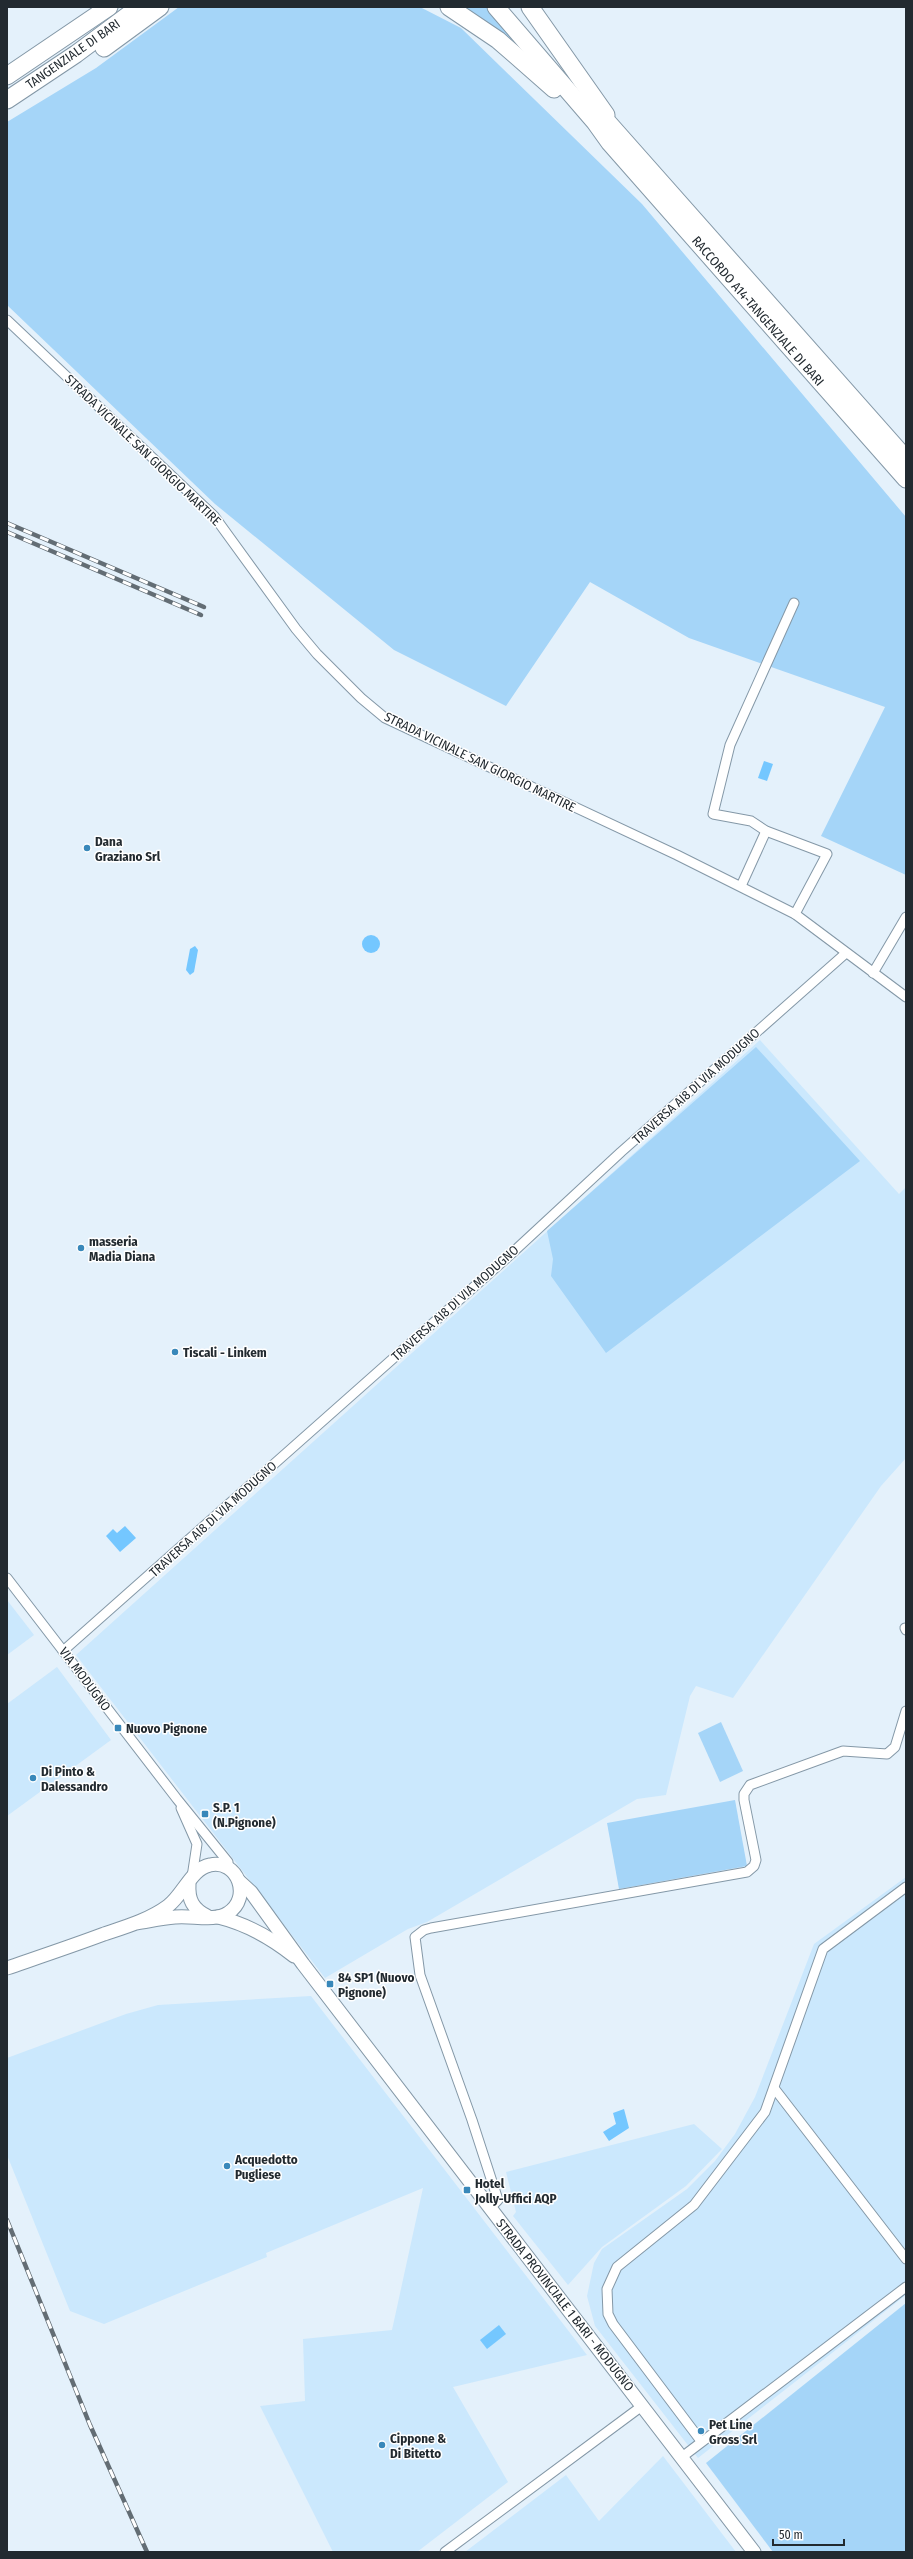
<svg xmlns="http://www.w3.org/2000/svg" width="913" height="2559" viewBox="0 0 913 2559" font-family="'Fira Sans Condensed',sans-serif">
  <rect width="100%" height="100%" fill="#e4f1fb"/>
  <g fill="#cbe8fd">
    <polygon points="760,1040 899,1194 906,1187 906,1458 881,1486 733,1698 696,1686 690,1696 666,1795 637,1799 427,1922 408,1929 325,1978 76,1655"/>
    <polygon points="7,1600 34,1635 7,1655"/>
    <polygon points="57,1667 111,1740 7,1816 7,1704"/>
    <polygon points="906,1877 906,2295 698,2458 595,2326 587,2296 594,2263 602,2249 687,2189 715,2161 735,2134 755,2097 814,1944"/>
    <polygon points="311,1996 587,2355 453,2387 508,2482 417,2552 333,2552 260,2406 305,2401 303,2339 392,2330 423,2188 266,2253 267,2257 104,2324 70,2311 7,2155 7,2058 126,2014 158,2005"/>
    <polygon points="694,2124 722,2149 686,2186 602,2247 568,2285 513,2216 516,2212 506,2172"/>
    <polygon points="663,2456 736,2552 465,2552 566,2475 599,2521"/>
  </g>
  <g fill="#a5d5f8">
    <polygon points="179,7 420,7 461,28 642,204 906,517 906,875 821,836 885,707 689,638 590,582 506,706 394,650 215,504 7,305 7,122 96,68"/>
    <polygon points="457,7 487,7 529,55"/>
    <polygon points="756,1047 860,1161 606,1353 551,1276 553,1259 547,1231"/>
    <polygon points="721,1722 743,1771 720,1782 698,1733"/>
    <polygon points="735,1800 747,1866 619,1889 607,1823"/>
    <polygon points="906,2303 906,2552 773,2552 706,2463"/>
  </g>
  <g fill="#74c7ff">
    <polygon points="764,761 773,764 767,781 758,778"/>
    <circle cx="371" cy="944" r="9"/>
    <polygon points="195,946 198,950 194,972 190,975 186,970 190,949"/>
    <polygon points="125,1526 136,1538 120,1552 106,1536 113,1529 117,1533"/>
    <polygon points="624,2109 629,2128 609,2141 603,2132 616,2124 613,2113"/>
    <polygon points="499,2325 506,2334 487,2349 480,2340"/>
  </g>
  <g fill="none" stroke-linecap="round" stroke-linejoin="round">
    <defs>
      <g id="street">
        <polyline points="7,320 214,516 296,629 317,654 361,698 385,718 677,855 795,914 906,997"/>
        <polyline points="794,603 730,745 713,814 751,821 766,831 827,854 795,914"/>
        <polyline points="741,886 766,831"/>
        <polyline points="873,973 906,917"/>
        <polyline points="7,1578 177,1799 228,1862 228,1868"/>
        <polyline points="905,1628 906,1630"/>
        <polyline points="63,1651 511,1254 621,1152 846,953"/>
        <polyline points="181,1808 197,1844 192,1877"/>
        <polyline points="774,2088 906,2259"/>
        <polyline points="490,2208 498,2200 472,2120 420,1975 415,1937 424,1930 431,1928 747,1872 754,1866 756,1860 744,1800 744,1794 750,1785 843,1751 887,1754 895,1747 906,1711"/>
        <polyline points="701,2441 613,2324 608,2314 607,2289 617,2267 694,2205 765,2112 823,1949 906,1887"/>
        <polyline points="682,2457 906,2287"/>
        <polyline points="445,2552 642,2406"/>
      </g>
      <g id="secondary">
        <polyline points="239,1881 251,1892 303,1964 754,2552"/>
        <path d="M 189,1884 C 188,1900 193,1909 207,1916"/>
        <path d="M 218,1917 C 247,1924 270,1937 294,1956"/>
        <path d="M 7,1968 C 39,1957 72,1946 104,1934 C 125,1927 149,1920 168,1906 C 183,1895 192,1868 210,1865 C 238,1859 252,1898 228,1913 C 215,1922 191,1915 175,1917 C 162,1918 149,1921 136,1923"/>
      </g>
      <g id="highway">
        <polyline points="449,7 498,40 554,89"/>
        <polyline points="496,7 595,122 610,143 906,479"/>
        <polyline points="530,7 606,115"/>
        <polyline points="104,48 160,7"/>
        <polyline points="7,76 109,7"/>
        <polyline points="7,100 76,54 139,7"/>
        <polyline points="596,109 906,459"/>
      </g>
    </defs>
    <use href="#street" stroke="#8498a7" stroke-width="11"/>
    <use href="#secondary" stroke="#8498a7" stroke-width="15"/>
    <use href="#highway" stroke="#8498a7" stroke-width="19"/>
    <use href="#street" stroke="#fff" stroke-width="9"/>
    <use href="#secondary" stroke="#fff" stroke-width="13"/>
    <use href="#highway" stroke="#fff" stroke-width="17"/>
    <defs>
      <g id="rail">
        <polyline points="7,523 204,607"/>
        <polyline points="7,532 201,615"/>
        <polyline points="7,2220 90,2425 147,2552"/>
      </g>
    </defs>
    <use href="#rail" stroke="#636d74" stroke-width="4.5"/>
    <use href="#rail" stroke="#fff" stroke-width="3" stroke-dasharray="9" stroke-linecap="butt"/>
  </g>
  <g fill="#3988ba" stroke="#fff" stroke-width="1.5">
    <circle cx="87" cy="848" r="4"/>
    <circle cx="81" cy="1248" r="4"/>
    <circle cx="175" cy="1352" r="4"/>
    <rect x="114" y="1724" width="8" height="8" rx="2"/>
    <circle cx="33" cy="1778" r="4"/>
    <rect x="201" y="1810" width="8" height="8" rx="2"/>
    <rect x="326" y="1980" width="8" height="8" rx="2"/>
    <circle cx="227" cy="2166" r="4"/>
    <rect x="463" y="2186" width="8" height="8" rx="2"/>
    <circle cx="701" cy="2431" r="4"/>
    <circle cx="382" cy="2445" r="4"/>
  </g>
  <g text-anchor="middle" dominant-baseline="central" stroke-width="3" stroke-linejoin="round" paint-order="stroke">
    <g font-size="13" fill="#222a30" stroke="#fff">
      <text transform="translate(73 54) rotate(-35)">TANGENZIALE DI BARI</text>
      <text transform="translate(758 311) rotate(49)">RACCORDO A14-TANGENZIALE DI BARI</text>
      <text transform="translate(143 450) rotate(44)">STRADA VICINALE SAN GIORGIO MARTIRE</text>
      <text transform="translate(480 762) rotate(26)">STRADA VICINALE SAN GIORGIO MARTIRE</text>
      <text transform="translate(696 1086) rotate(-42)">TRAVERSA AI8 DI VIA MODUGNO</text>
      <text transform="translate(455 1303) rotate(-42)">TRAVERSA AI8 DI VIA MODUGNO</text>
      <text transform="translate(213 1519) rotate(-42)">TRAVERSA AI8 DI VIA MODUGNO</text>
      <text transform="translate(85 1679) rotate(53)">VIA MODUGNO</text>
      <text transform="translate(565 2305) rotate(52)">STRADA PROVINCIALE 1 BARI - MODUGNO</text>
    </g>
    <g font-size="13" font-weight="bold" fill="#222a30" stroke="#fff" text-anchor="start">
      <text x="95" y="841">Dana<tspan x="95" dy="15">Graziano Srl</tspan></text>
      <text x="89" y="1241">masseria<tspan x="89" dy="15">Madia Diana</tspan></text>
      <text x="183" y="1352">Tiscali - Linkem</text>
      <text x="126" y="1728">Nuovo Pignone</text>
      <text x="41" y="1771">Di Pinto &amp;<tspan x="41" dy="15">Dalessandro</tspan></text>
      <text x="213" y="1807">S.P. 1<tspan x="213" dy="15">(N.Pignone)</tspan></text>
      <text x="338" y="1977">84 SP1 (Nuovo<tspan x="338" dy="15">Pignone)</tspan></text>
      <text x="235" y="2159">Acquedotto<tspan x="235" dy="15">Pugliese</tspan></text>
      <text x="475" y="2183">Hotel<tspan x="475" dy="15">Jolly-Uffici AQP</tspan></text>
      <text x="709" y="2424">Pet Line<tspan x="709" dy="15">Gross Srl</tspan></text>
      <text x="390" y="2438">Cippone &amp;<tspan x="390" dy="15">Di Bitetto</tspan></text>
    </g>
  </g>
  <rect width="913" height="2559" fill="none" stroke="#222a30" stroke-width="16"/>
  <path d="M773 2539v6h71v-6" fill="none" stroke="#222a30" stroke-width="2"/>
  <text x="779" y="2539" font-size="12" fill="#222a30" stroke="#ffffff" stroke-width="3" paint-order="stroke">50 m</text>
</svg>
